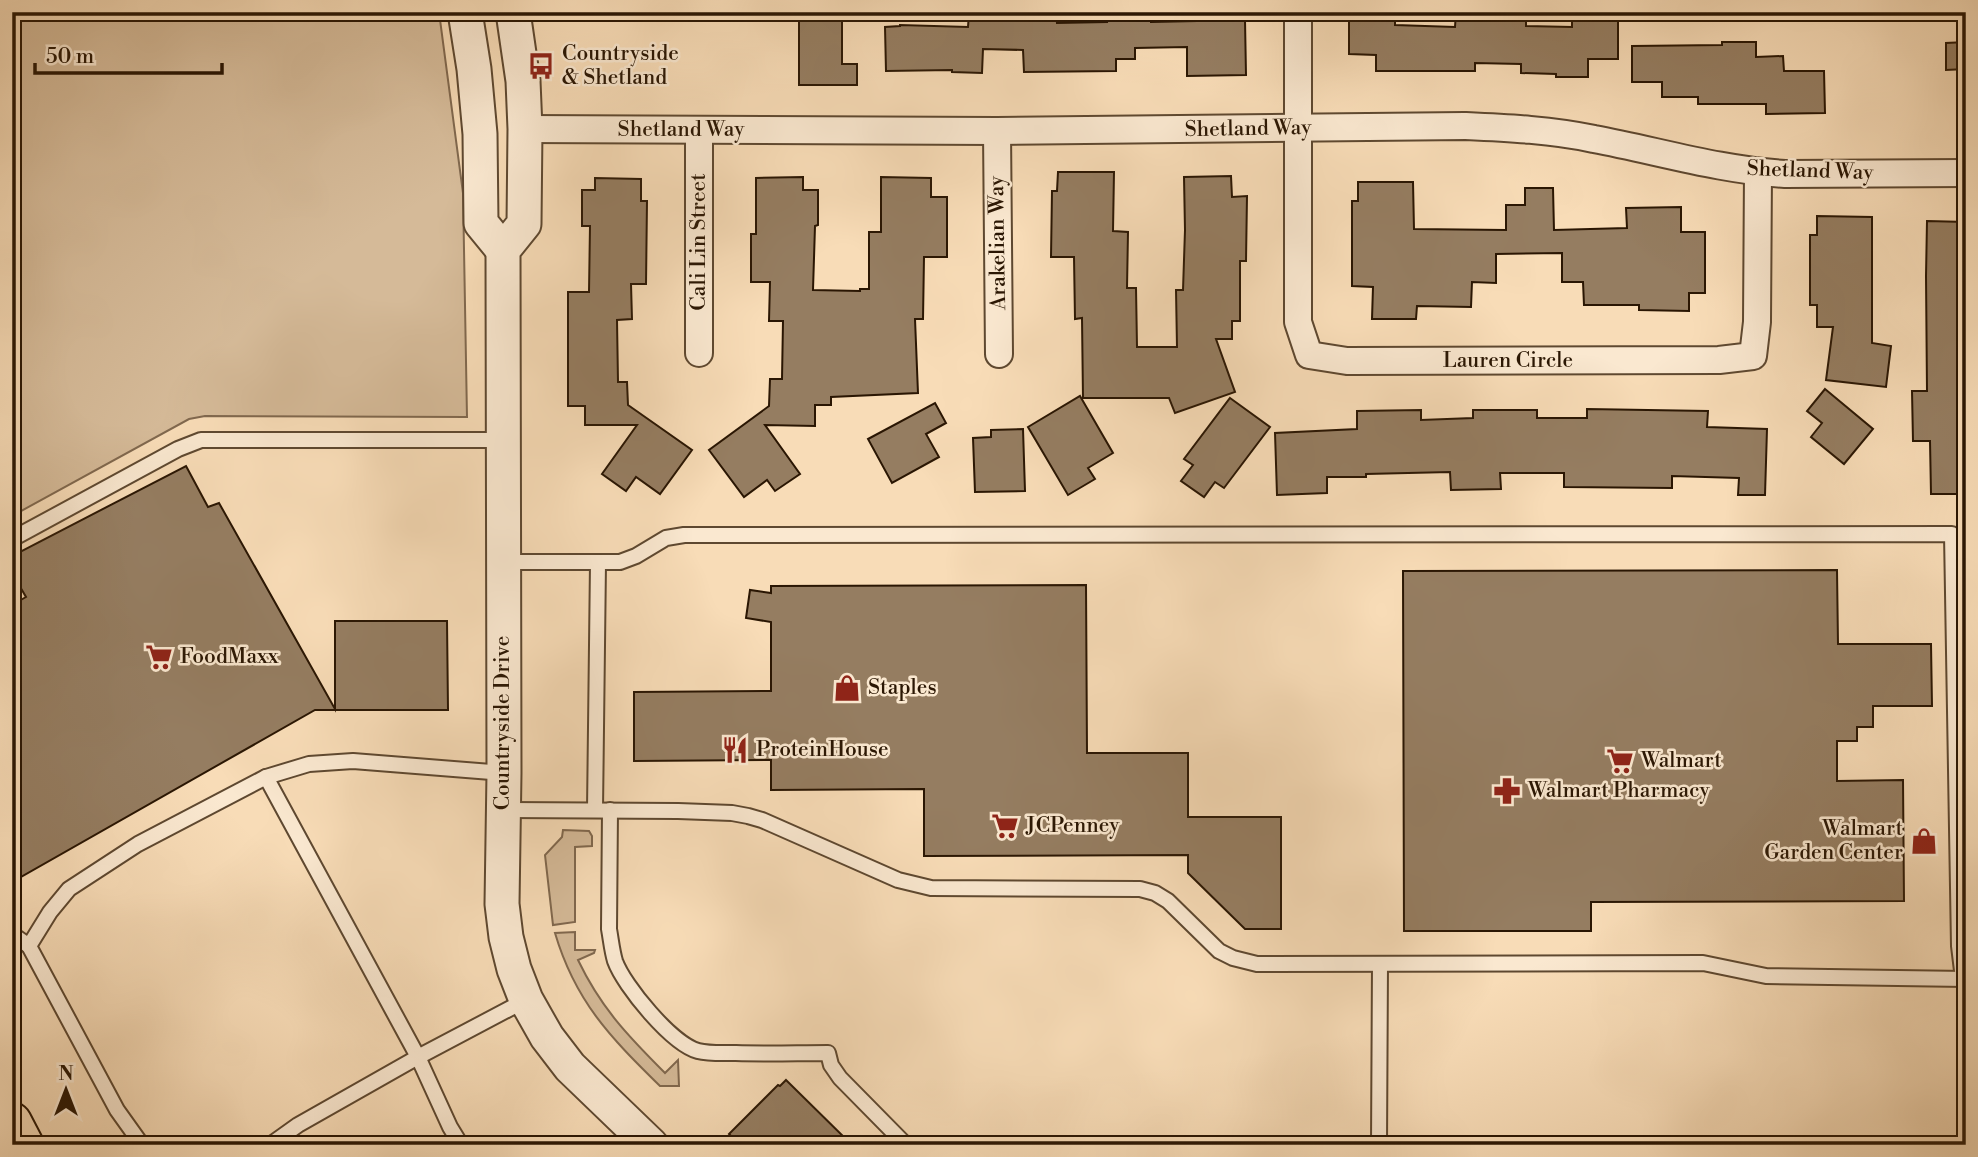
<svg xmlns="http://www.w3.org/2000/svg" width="1978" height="1157" viewBox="0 0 1978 1157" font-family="'Libre Bodoni',serif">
  <rect width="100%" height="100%" fill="#f8dcb7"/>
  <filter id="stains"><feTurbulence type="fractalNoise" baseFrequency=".00286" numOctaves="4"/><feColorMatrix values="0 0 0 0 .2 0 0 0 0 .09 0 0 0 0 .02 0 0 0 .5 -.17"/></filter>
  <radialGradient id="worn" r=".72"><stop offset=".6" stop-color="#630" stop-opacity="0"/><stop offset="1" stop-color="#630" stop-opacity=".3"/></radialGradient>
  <g fill="#d5ba98" stroke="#80684e" stroke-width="2">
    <polygon points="12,12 439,12 463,193 467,417 205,416 189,419 12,516"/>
    <polygon points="563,830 589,831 592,836 592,846 575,847 575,922 553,925 545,855 562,837"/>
    <path d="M 575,932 L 575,950 L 595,950 L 594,953 L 578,960 C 601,1008 628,1036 665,1073 L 678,1060 L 679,1086 L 660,1086 C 610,1037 575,1001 555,933 Z"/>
  </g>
  <g fill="#957d61" stroke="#2a1603" stroke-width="2">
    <polygon points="799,12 842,12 842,64 857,64 857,85 799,85"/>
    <polygon points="1106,12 1132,12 1132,20 1151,19 1151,22 1245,20 1246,75 1187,76 1187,47 1135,48 1135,59 1116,59 1116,71 1024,72 1023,50 983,49 982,73 952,72 952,70 886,71 885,27 900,26 900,25 968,27 969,13 1056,13 1057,23 1107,22"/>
    <polygon points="1349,12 1395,13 1395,25 1455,27 1456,12 1526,12 1526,26 1572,27 1572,18 1618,18 1618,59 1588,59 1588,77 1556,77 1556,74 1521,73 1521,64 1475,63 1475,71 1376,71 1376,55 1349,54"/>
    <polygon points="1722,42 1756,42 1756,57 1783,56 1784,71 1824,71 1825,113 1766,114 1766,104 1698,104 1698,97 1662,97 1662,82 1632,82 1632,46 1722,45"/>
    <polygon points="1966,42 1966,69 1946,70 1946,43"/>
    <polygon points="1058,172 1114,172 1113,231 1128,232 1127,288 1136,288 1137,347 1177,347 1176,290 1183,290 1185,230 1184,177 1231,176 1232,197 1247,196 1246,261 1240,261 1240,321 1232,321 1232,339 1216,339 1235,392 1175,413 1169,398 1083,398 1082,318 1075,319 1074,257 1051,257 1052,191 1057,191"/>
    <polygon points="803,177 803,190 818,190 818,225 815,226 813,290 860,291 860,289 869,289 869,232 881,232 881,177 931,178 931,197 947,197 947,257 924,257 923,319 915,319 918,393 831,397 831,405 815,405 815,426 765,425 800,474 775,491 767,480 744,497 709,450 769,406 770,379 782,379 783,321 769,321 770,282 751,282 751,234 756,234 756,178"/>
    <polygon points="595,178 641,179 641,201 647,201 646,284 631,284 632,319 617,320 618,382 627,382 628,405 692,450 660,494 636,477 626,491 602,474 637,425 585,425 585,406 568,406 568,292 589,292 590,226 582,226 582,190 595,190"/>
    <polygon points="1358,182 1413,182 1414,229 1506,230 1506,205 1525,205 1525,188 1553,188 1554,230 1627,228 1626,208 1681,207 1681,232 1705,232 1705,293 1689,293 1689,311 1639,310 1639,305 1584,305 1583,282 1562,282 1562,253 1496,254 1496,283 1472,282 1471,307 1417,306 1416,319 1372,319 1373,287 1352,286 1352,201 1358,201"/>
    <polygon points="1817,216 1872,217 1872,343 1891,346 1886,387 1826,380 1833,327 1817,327 1817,305 1810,305 1810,235 1817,235"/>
    <polygon points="1927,221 1966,222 1966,494 1931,494 1930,441 1913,441 1912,391 1927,391 1926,276"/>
    <polygon points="1825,389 1873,429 1844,464 1811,437 1822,423 1807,411"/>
    <polygon points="1080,396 1113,453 1088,468 1095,479 1068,495 1028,427"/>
    <polygon points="1230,398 1270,427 1224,488 1215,482 1204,497 1181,481 1193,465 1184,459"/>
    <polygon points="935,403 946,423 926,434 939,457 892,483 868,439"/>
    <polygon points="1587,409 1708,411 1707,427 1767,429 1765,495 1738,495 1739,478 1672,476 1672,488 1564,487 1564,473 1500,473 1501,489 1451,490 1450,472 1366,474 1366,477 1327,477 1327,493 1277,495 1275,433 1357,429 1357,411 1421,410 1421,420 1473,418 1473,410 1537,410 1537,418 1587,418"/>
    <polygon points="1023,429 1025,491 975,492 973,438 991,437 991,430"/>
    <polygon points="186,466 208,507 219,503 335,709 335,621 447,621 448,710 315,710 12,882 12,605 26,597 12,573 12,556"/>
    <polygon points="1837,570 1838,644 1931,644 1932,706 1873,706 1873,727 1857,727 1857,741 1837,741 1837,781 1903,780 1904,901 1591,902 1591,931 1404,931 1403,571"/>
    <polygon points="1086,585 1087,753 1188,753 1188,817 1281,817 1281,929 1245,929 1188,873 1188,855 924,856 924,789 771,790 771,760 634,761 634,692 771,691 771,622 746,618 750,590 771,593 771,586"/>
    <polygon points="786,1080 852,1145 740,1145 729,1134 778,1085 780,1086"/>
  </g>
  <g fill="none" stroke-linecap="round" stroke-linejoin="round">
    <defs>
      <g id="service">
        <polyline points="12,539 178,449 201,440 503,440"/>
        <polyline points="504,562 620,562 636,556 666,538 684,535 1952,534 1959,946 1963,979"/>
        <polyline points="266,777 418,1057 450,1127 461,1145"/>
        <polyline points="503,810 678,811 732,813 748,816 762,820 898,880 931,888 1140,889 1155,893 1168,901 1219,951 1233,958 1257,964 1703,963 1766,976 1966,979"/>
        <polyline points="595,810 598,563"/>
        <path d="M 610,810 L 609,929 C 611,940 612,951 615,961 C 624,986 672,1044 698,1051 C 710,1054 724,1053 736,1053 C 767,1054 797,1053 828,1053 L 831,1065 L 840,1078 L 906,1145"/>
        <polyline points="12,934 29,946"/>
        <polyline points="142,1145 117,1110 29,946 50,912 69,889 138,844 266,777 309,764 353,761 504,773"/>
        <polyline points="270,1145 298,1125 418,1057 526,1000"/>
        <polyline points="1379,1145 1380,964"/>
      </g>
      <g id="minor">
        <polyline points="1298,12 1298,322 1309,355 1347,361 1719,360 1753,356 1757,322 1758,172"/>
        <path d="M 525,129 L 997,131 L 1465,126 C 1508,128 1552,130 1594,139 C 1658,151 1720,170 1785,174 L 1966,173"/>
        <polyline points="997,131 999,354"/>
        <polyline points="699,353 699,130"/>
      </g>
      <g id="tertiary">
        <polyline points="465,12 474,69 480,134 481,223 503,250"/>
        <polyline points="513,12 523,81 525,129 524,224 503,250 504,773 502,904 506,937 514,969 526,1000 547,1037 570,1067 651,1145"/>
      </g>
      <polyline id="motorway" points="12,1122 24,1145"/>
    </defs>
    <use href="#service" stroke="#5e4830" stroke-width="18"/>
    <use href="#minor" stroke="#5e4830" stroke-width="30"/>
    <use href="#tertiary" stroke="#5e4830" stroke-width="37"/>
    <use href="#motorway" stroke="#2a1603" stroke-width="42"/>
    <use href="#service" stroke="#fae8d0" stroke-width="14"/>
    <use href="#minor" stroke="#fae8d0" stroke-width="26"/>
    <use href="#tertiary" stroke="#fae8d0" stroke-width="33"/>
    <use href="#motorway" stroke="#f8dcb7" stroke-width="38"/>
  </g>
  <defs>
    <symbol id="bus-bare" viewBox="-9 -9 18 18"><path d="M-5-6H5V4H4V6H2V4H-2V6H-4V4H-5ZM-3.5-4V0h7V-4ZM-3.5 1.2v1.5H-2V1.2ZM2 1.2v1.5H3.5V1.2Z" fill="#8f2418" stroke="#fae8d0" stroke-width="2.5" paint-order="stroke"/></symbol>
    <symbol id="supermarket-bare" viewBox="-9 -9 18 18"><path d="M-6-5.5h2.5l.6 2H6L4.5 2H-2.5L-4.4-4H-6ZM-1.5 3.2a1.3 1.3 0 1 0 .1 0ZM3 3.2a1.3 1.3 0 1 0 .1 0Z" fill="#8f2418" stroke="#fae8d0" stroke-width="2.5" paint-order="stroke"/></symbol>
    <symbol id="shop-bare" viewBox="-9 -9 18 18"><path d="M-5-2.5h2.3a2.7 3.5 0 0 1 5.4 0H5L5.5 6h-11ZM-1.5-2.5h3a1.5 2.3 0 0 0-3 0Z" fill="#8f2418" stroke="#fae8d0" stroke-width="2.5" paint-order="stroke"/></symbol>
    <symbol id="restaurant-bare" viewBox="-9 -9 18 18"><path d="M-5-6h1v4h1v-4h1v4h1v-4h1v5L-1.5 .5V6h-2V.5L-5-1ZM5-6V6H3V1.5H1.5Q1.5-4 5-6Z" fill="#8f2418" stroke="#fae8d0" stroke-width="2.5" paint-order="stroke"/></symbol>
    <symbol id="pharmacy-bare" viewBox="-9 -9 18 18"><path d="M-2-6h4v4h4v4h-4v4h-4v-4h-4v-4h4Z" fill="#8f2418" stroke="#fae8d0" stroke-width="2.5" paint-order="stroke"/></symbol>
  </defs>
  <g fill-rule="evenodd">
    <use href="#bus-bare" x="522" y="47" width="38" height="38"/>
    <use href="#supermarket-bare" x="140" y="638" width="38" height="38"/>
    <use href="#shop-bare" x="828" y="669" width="38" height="38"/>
    <use href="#restaurant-bare" x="716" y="731" width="38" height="38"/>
    <use href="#supermarket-bare" x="1601" y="742" width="38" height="38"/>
    <use href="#pharmacy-bare" x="1488" y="772" width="38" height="38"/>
    <use href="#supermarket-bare" x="986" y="807" width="38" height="38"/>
    <use href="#shop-bare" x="1905" y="822" width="38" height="38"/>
  </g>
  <g text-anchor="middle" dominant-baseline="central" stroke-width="5" stroke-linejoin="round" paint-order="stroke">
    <g font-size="21" fill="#2a1603" stroke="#fae8d0" text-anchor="start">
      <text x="562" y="54">Countryside<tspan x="562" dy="24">&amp; Shetland</tspan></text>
      <text x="180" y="657">FoodMaxx</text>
      <text x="868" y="688">Staples</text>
      <text x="756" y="750">ProteinHouse</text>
      <text x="1641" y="761">Walmart</text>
      <text x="1528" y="791">Walmart Pharmacy</text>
      <text x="1026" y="826">JCPenney</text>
      <text x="1903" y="829" text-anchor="end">Walmart<tspan x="1903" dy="24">Garden Center</tspan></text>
    </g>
    <g font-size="21" fill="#2a1603" stroke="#fae8d0">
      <text transform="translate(1248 129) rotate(-1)">Shetland Way</text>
      <text x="681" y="130">Shetland Way</text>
      <text transform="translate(1810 171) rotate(2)">Shetland Way</text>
      <text transform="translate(699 242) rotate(-90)">Cali Lin Street</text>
      <text transform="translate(998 243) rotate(-91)">Arakelian Way</text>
      <text x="1508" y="361">Lauren Circle</text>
      <text transform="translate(503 723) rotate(-90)">Countryside Drive</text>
    </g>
  </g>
  <rect width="1978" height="1157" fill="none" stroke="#f8dcb7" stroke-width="42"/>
  <rect x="14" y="14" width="1950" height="1129" fill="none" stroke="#2a1603" stroke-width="3.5"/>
  <rect x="21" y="21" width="1936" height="1115" fill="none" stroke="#2a1603" stroke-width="2"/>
  <g transform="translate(66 1090)" stroke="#fae8d0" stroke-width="5" paint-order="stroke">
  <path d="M0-5L12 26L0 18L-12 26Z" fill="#2a1603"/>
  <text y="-10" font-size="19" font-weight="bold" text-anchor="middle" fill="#2a1603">N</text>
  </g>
  <path d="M35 63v10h187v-10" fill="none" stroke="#2a1603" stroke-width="3.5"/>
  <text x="46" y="63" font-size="21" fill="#2a1603" stroke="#fae8d0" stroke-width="5" paint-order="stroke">50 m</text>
  <rect width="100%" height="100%" filter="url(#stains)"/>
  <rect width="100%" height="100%" fill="url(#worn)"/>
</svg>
